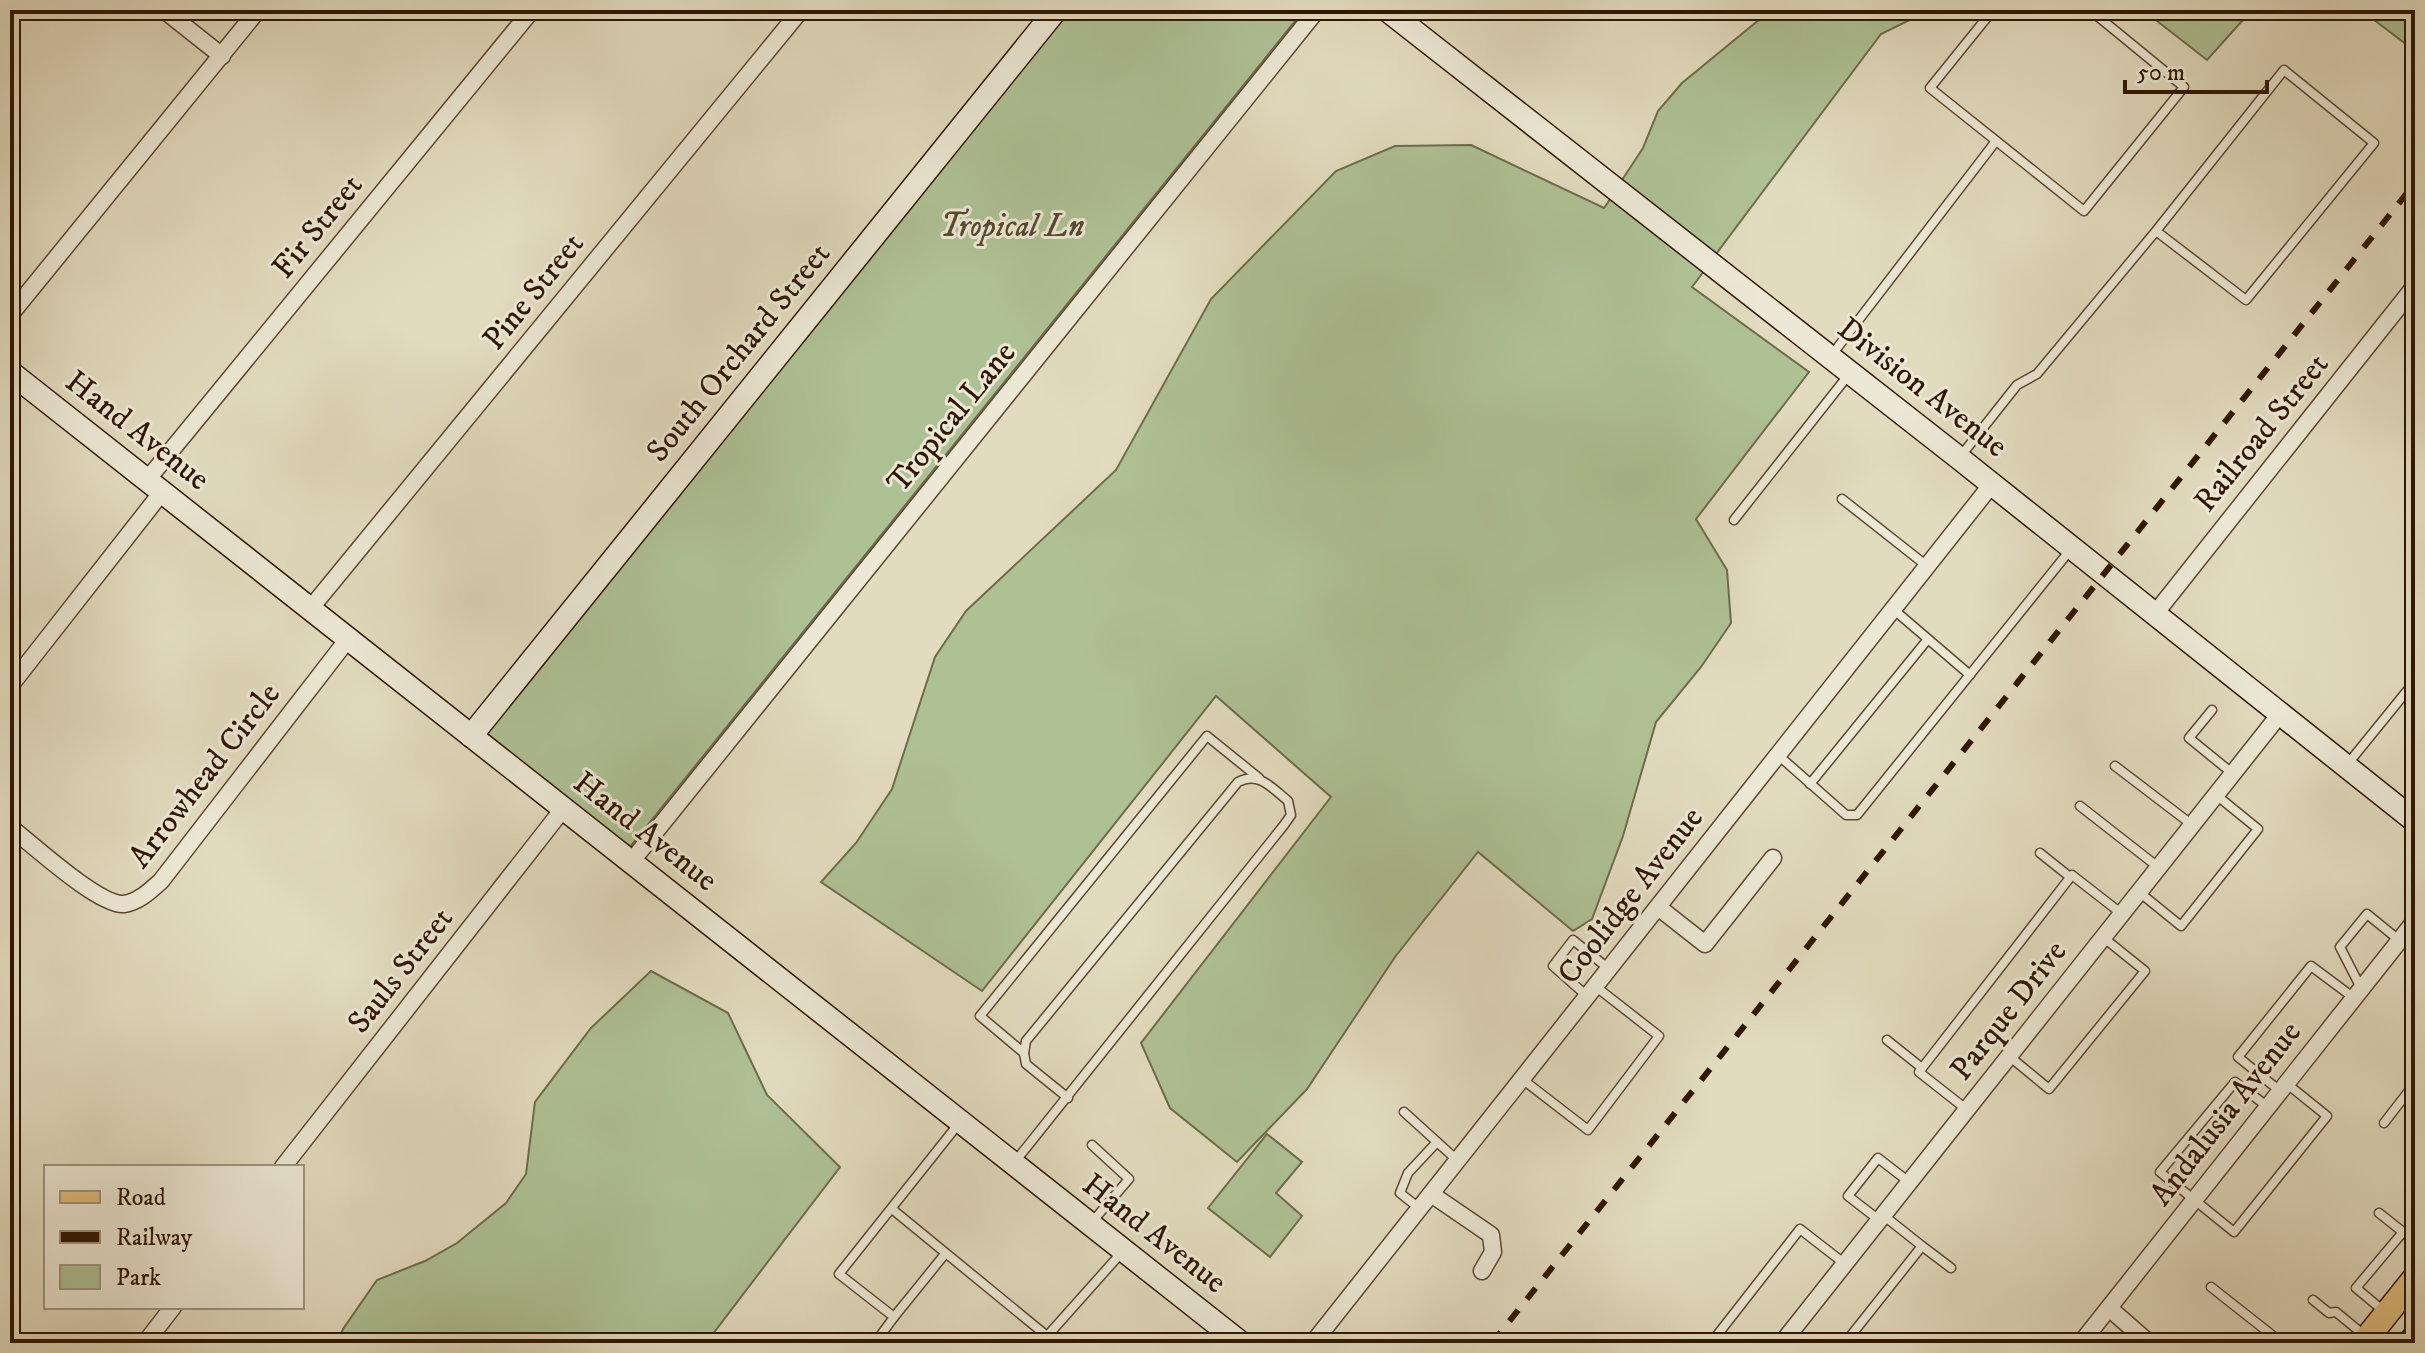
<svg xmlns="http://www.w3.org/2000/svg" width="2425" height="1353" viewBox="0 0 2425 1353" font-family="'IM FELL DW Pica',serif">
  <rect width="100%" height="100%" fill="#e2dbbf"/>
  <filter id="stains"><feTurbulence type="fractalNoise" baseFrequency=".0025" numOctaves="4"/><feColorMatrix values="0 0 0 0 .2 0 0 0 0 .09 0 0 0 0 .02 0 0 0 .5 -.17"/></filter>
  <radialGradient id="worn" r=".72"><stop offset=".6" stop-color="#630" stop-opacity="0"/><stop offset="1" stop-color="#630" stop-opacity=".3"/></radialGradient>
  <g fill="#aec195" stroke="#6e6c4c" stroke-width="2">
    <polygon points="1069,10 1304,10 630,847 486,734"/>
    <polygon points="1771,10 1930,10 1881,34 1716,254 1622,180 1643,148 1658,111 1682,83"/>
    <polygon points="2143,10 2252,10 2207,60"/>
    <polygon points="2361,10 2415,10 2415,51"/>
    <polygon points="1471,145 1604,208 1611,198 1704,271 1692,287 1809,372 1696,519 1727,570 1731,623 1701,667 1656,722 1623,836 1592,919 1573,931 1478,852 1395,957 1307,1089 1237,1162 1170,1108 1141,1043 1331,797 1216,696 982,991 821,882 856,843 892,789 935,657 966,611 1116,470 1211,299 1336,171 1395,146"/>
    <polygon points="651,971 728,1013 767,1095 840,1167 706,1343 337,1343 343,1329 377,1280 425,1261 457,1243 506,1203 526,1174 535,1102 591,1028"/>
    <polygon points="1267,1134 1302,1162 1276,1193 1302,1216 1270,1257 1208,1208"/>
  </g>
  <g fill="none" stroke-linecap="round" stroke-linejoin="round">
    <defs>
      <g id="lane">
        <polyline points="1993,10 1930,88 2084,211 2184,87 2090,10"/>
        <polyline points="1831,356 1996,141"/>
        <polyline points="1960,457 2017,385 2037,374 2156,231 2284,70 2374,143 2246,300 2156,231"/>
        <polyline points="1842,499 1927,566"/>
        <polyline points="1734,520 1850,373"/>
        <polyline points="1893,609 1970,675"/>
        <polyline points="2212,710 2189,738 2232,773"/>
        <polyline points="1778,755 1846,815 1857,815 2071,549"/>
        <polyline points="2115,766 2191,824"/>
        <polyline points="2346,766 2415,681"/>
        <polyline points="1810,784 1928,639"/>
        <polyline points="2080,806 2158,867"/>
        <polyline points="2040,853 2070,877"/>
        <polyline points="2139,892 2181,926 2258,829 2215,794"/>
        <polyline points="2361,988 2340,947 2367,914 2399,940"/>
        <polyline points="1587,996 1553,966 1573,940 1609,969"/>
        <polyline points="1887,1040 1922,1068"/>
        <polyline points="1024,1053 980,1016 1207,736 1259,778"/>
        <polyline points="2009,1056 2049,1089 2145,971 2104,938"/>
        <polyline points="1522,1079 1588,1130 1659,1036 1595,986"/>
        <polyline points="2280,1091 2238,1057 2311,966 2354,998"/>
        <polyline points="2268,1107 2235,1082 2160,1172 2234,1232 2327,1116 2286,1083"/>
        <polyline points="1966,1109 1919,1072 2072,875 2122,914"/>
        <polyline points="1404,1112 1457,1160"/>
        <polyline points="2384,1123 2415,1083"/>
        <polyline points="1092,1145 1129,1179 1092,1222"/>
        <path d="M 1014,1163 L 1284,825 L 1291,815 L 1288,801 C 1272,788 1259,771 1238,782 L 1026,1041 L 1024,1053 L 1026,1064 L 1068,1098"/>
        <polyline points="1419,1208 1400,1193 1408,1173 1437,1142"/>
        <polyline points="892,1209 1047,1336"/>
        <polyline points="2379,1213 2403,1232"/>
        <polyline points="1879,1220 1848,1196 1878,1158 1909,1182"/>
        <polyline points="1922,1246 1951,1268"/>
        <polyline points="2211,1287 2282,1343"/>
        <polyline points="2313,1300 2329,1313 2336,1312 2364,1335"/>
        <polyline points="2386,1313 2356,1288 2403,1232 2415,1242"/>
        <polyline points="894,1317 945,1254"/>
        <polyline points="875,1343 894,1317 839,1274 960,1122"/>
        <polyline points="1041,1343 1123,1251"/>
        <polyline points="1207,1343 1220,1327"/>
        <polyline points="1711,1343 1800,1229 1845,1264"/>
        <polyline points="1845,1343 1922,1246 1883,1215"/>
      </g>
      <g id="street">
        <polyline points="164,10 222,56"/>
        <polyline points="10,315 258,10"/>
        <polyline points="147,480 532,10"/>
        <polyline points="310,609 801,10"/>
        <polyline points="2154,615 2415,286"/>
        <polyline points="10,686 162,492"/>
        <path d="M 10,827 C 32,844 99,906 124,904 C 139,902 151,890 161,881 L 348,639"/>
        <polyline points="631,862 1317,10"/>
        <polyline points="1658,907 1705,944 1773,858"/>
        <polyline points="283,1167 563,809"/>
        <polyline points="1431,1194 1491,1235 1493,1252 1482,1271"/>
        <polyline points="2109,1308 2149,1343"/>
        <polyline points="145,1343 173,1307"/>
        <polyline points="1313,1343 1992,484"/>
        <polyline points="1782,1343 2280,714"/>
        <polyline points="2081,1343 2415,921"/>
      </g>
      <g id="secondary">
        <polyline points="1387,10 1959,458 2415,821"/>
        <polyline points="10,372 1241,1343"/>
        <polyline points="471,736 1056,10"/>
      </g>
      <g id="primary">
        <polyline points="2363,1343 2415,1278"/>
        <polyline points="2410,1343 2415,1337"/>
      </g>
    </defs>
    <use href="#lane" stroke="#5c4732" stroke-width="11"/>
    <use href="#street" stroke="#5c4732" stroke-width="19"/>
    <use href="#secondary" stroke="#2f1603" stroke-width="25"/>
    <use href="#primary" stroke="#2f1603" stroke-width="27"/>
    <use href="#lane" stroke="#ece8d5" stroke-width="8"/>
    <use href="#street" stroke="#ece8d5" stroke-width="16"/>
    <use href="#secondary" stroke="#ece8d5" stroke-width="22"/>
    <use href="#primary" stroke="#e1be80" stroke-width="24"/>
    <polyline stroke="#2f1603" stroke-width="6" stroke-dasharray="14 14" stroke-linecap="butt" points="1492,1343 2415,183"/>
  </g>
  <g text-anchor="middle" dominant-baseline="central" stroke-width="6" stroke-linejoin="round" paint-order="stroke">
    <g font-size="32" fill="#2f1603" stroke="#ece8d5">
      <text transform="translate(318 227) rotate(-51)">Fir Street</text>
      <text transform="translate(534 292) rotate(-51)">Pine Street</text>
      <text transform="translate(739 353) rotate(-51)">South Orchard Street</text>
      <text transform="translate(1922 388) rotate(38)">Division Avenue</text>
      <text transform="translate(952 418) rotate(-51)">Tropical Lane</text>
      <text transform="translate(137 431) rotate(38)">Hand Avenue</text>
      <text transform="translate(2262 433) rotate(-51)">Railroad Street</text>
      <text transform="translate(205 776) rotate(-52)">Arrowhead Circle</text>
      <text transform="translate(645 832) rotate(38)">Hand Avenue</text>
      <text transform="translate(1631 896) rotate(-52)">Coolidge Avenue</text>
      <text transform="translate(401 971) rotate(-52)">Sauls Street</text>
      <text transform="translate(2009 1011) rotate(-52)">Parque Drive</text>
      <text transform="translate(2226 1114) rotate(-52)">Andalusia Avenue</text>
      <text transform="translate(1154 1234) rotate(38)">Hand Avenue</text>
    </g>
    <g font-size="32" font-style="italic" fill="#55492f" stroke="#ece8d5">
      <text x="1012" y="227">Tropical Ln</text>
    </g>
  </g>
  <rect width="2425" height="1353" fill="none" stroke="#e2dbbf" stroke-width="40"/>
  <rect x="12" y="12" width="2401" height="1329" fill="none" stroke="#2f1603" stroke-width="4"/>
  <rect x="20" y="20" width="2385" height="1313" fill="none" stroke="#2f1603" stroke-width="2"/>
  <rect x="44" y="1165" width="260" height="144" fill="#ece8d5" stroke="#a09481" stroke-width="2"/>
  <rect x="60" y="1191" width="40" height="12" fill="#e1be80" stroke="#a09481" stroke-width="2"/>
  <text x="116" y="1205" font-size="24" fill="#2f1603">Road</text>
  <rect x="60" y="1231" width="40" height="12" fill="#2f1603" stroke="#a09481" stroke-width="2"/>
  <text x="116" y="1245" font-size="24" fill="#2f1603">Railway</text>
  <rect x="60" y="1265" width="40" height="24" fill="#aec195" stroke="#a09481" stroke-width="2"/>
  <text x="116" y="1285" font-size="24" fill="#2f1603">Park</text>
  <path d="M2125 80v12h142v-12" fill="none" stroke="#2f1603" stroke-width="4"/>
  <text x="2137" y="80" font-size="24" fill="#2f1603" stroke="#ece8d5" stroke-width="6" paint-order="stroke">50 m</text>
  <rect width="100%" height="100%" filter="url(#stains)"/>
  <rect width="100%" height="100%" fill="url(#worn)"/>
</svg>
